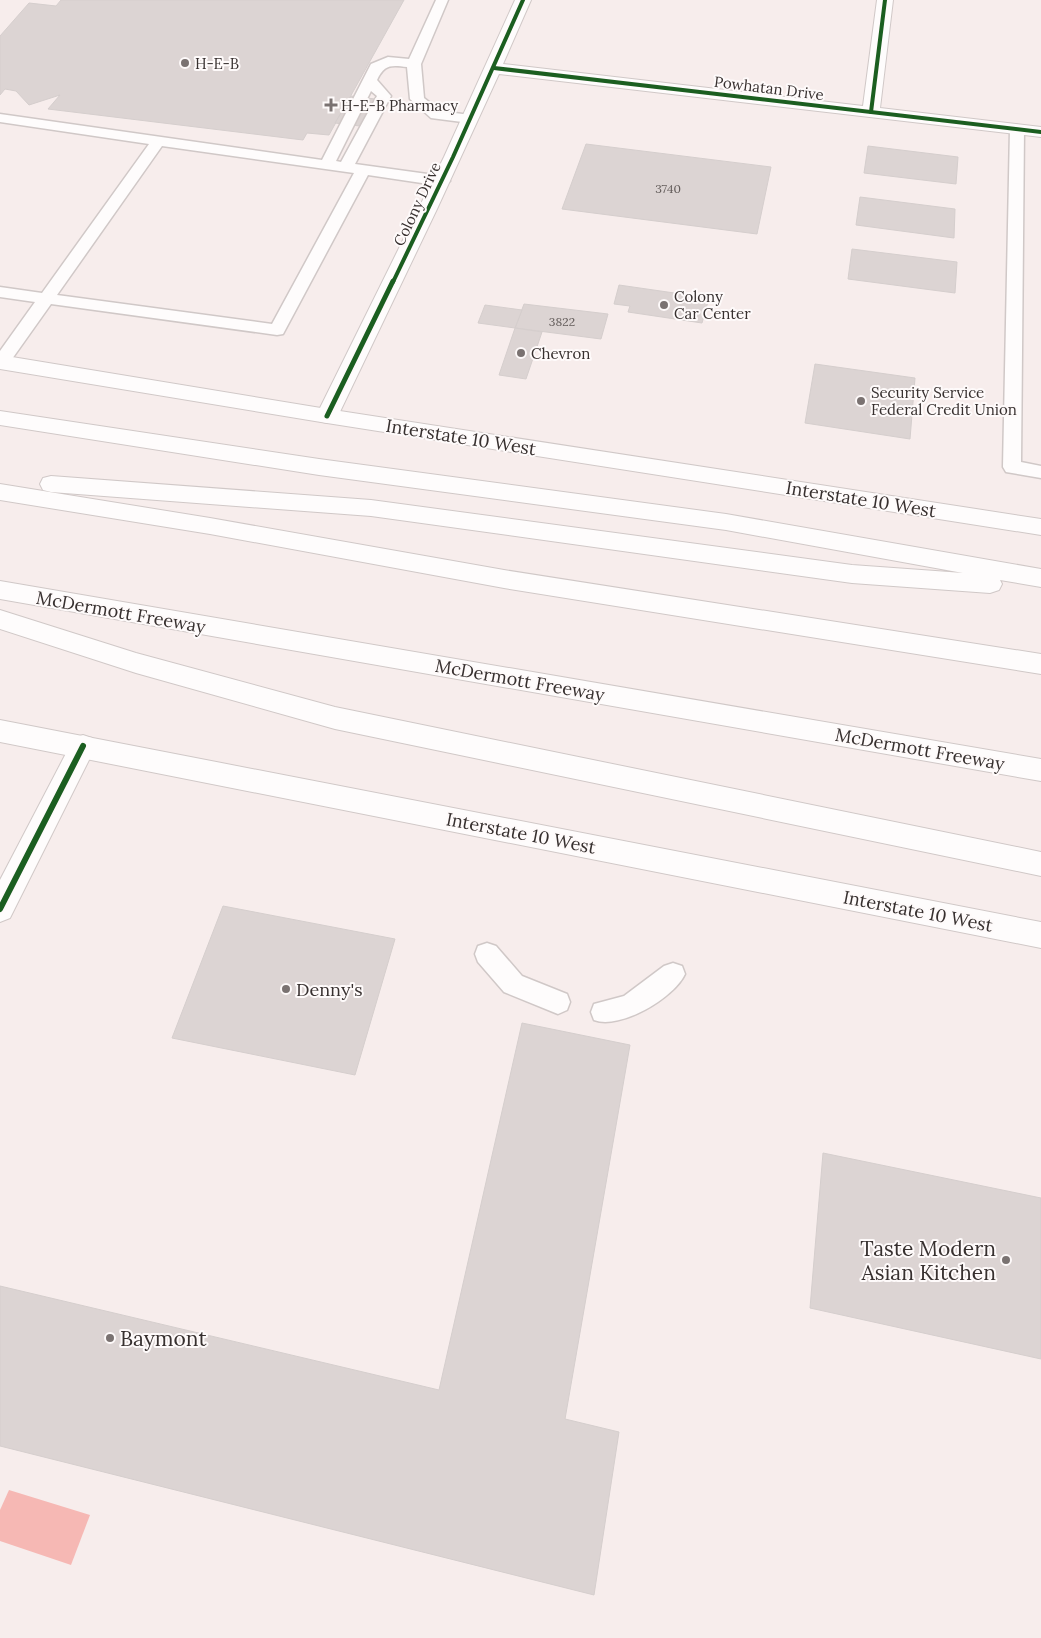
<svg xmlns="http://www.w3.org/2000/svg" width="1041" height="1638" viewBox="0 0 1041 1638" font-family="Lora,serif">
  <rect width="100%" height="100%" fill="#f7edec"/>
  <polygon fill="#f6b8b4" points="9,1490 90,1515 71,1565 0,1541 0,1510"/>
  <g fill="#dcd4d3" stroke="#d5cecd">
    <polygon points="61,0 404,0 329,135 307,133 303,140 48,109 60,95 29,105 16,91 5,89 0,95 0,36 29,3 56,6"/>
    <polygon points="351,96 383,100 368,127 335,123"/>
    <polygon points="586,144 771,167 757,234 562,209"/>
    <polygon points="868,146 958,157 956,184 864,173"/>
    <polygon points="860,197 955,209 954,238 856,225"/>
    <polygon points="852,249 957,262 955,293 848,279"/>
    <polygon points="619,285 709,298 702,323 628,312 630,306 614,304"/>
    <polygon points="524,304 608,314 601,339 515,328"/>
    <polygon points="485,305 522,310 515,328 478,323"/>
    <polygon points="515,328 542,332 526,379 499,375"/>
    <polygon points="815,364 915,378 910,439 805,423"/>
    <polygon points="223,906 395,939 355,1075 172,1038"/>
    <polygon points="522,1023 630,1045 565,1419 619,1432 594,1595 0,1446 0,1286 439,1390"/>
    <polygon points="823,1153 1041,1198 1041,1359 810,1308"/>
  </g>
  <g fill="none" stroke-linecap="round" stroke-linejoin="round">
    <defs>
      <g id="lane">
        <path d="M 436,0 L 448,0 L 421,64 L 424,98 L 440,111 L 470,115 L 477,119 L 470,123 L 431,118 L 410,99 L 407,67 C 392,65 384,64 377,80 L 391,96 L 355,164 L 442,176 L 450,181 L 442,186 L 368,175 L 283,334 L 277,335 L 51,304 L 7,366 L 0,367 L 0,351 L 35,302 L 0,297 L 0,287 L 42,293 L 149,144 L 0,122 L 0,114 L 322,160 L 371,64 L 388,57 L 409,59 ZM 371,91 L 377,96 L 341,162 L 336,161 ZM 162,146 L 354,173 L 272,324 L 57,295 Z"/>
        <polygon points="1017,125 1024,129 1021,462 1041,466 1041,478 1006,472 1003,467 1010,129"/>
        <polygon points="487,943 496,946 522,976 567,994 570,1002 567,1010 558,1014 504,992 478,962 475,954 478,946"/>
        <path d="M 673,963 L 682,966 L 685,974 C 674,998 620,1030 594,1020 L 591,1012 L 594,1004 L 624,996 L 664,966 Z"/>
      </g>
      <g id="street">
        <polygon points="515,0 531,0 503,64 863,106 877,0 893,0 880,108 1041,127 1041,137 499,74 437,209 338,416 335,421 327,423 319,421 316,416 444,157"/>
        <polygon points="83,735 92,738 96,746 10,918 0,922 0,880 74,738"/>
      </g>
      <g id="secondary">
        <polygon points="0,355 327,409 1041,519 1041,535 327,423 0,369"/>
        <polygon points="0,720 1041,922 1041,948 0,742"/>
      </g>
      <g id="highway">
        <polygon points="0,411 319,459 726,514 1041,569 1041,587 1000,580 1002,584 999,590 990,593 852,583 371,516 51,492 43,490 40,484 43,478 51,476 371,500 852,565 963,573 726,530 319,475 0,425"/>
        <polygon points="0,484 210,518 504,570 1041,654 1041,674 504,588 210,534 0,500"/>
        <polygon points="0,581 1041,759 1041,781 0,599"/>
        <polygon points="0,610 136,653 335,707 1041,852 1041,876 335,729 136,673 0,629"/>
      </g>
    </defs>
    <use href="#lane" stroke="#d0c8c7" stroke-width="3"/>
    <use href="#street" stroke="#d0c8c7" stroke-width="2"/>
    <use href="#secondary" stroke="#d0c8c7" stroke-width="2"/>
    <use href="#highway" stroke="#d0c8c7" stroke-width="2"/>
    <use href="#lane" fill="#fefcfc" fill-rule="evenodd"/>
    <use href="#street" fill="#fefcfc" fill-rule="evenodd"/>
    <use href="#secondary" fill="#fefcfc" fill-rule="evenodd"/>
    <use href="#highway" fill="#fefcfc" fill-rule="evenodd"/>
    <defs>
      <g id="cycleway-far2">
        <polyline points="494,68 1041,132"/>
        <polyline points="871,112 885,0"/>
        <polyline points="393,282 453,157 523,0"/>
      </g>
      <polyline id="cycleway-far1" points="327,416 393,281"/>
      <polyline id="cycleway" points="0,909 83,746"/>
    </defs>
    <use href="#cycleway-far2" stroke="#fefafa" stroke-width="5.5"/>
    <use href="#cycleway-far1" stroke="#fefafa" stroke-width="8"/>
    <use href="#cycleway" stroke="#fefafa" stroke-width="9"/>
    <use href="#cycleway-far2" stroke="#1b5e20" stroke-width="4"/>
    <use href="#cycleway-far1" stroke="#1b5e20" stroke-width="5"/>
    <use href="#cycleway" stroke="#1b5e20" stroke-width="6"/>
  </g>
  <g fill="#7a7271" stroke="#fefafa" stroke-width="2">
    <circle cx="185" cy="63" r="5"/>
    <path d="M328.5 97.5h5v5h5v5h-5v5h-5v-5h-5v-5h5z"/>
    <circle cx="664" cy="305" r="5"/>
    <circle cx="521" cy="353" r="5"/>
    <circle cx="861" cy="401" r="5"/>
    <circle cx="286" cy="989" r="5"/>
    <circle cx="1006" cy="1260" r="5"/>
    <circle cx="110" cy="1338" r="5"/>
  </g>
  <g text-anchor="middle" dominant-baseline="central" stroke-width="4" stroke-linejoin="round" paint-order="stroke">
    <g font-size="12" fill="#635c5a">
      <text x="668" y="188">3740</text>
      <text x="562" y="321">3822</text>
    </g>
    <g font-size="15" fill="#37302f" stroke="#fefafa" text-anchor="start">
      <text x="195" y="63">H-E-B</text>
      <text x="341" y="105">H-E-B Pharmacy</text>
      <text x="674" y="296">Colony<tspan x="674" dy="17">Car Center</tspan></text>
      <text x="531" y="353">Chevron</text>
      <text x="871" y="392">Security Service<tspan x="871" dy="17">Federal Credit Union</tspan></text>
    </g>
    <g font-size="15" fill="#37302f" stroke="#fefafa">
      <text transform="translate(769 88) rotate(7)">Powhatan Drive</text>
      <text transform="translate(417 204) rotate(-65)">Colony Drive</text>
    </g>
    <g font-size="18" fill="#37302f" stroke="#fefafa">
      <text transform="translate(461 437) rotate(9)">Interstate 10 West</text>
      <text transform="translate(861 499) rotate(9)">Interstate 10 West</text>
      <text transform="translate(121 612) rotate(10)">McDermott Freeway</text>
      <text transform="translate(520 680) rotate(10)">McDermott Freeway</text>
      <text transform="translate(920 749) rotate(10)">McDermott Freeway</text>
      <text transform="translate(521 833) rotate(11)">Interstate 10 West</text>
      <text transform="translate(918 911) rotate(11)">Interstate 10 West</text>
    </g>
    <g font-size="18" fill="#37302f" stroke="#fefafa" text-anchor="start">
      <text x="296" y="989">Denny's</text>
    </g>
    <g font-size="21" fill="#37302f" stroke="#fefafa" text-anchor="end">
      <text x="996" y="1248">Taste Modern<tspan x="996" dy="24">Asian Kitchen</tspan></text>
      <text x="120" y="1338" text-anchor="start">Baymont</text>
    </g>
  </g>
</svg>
